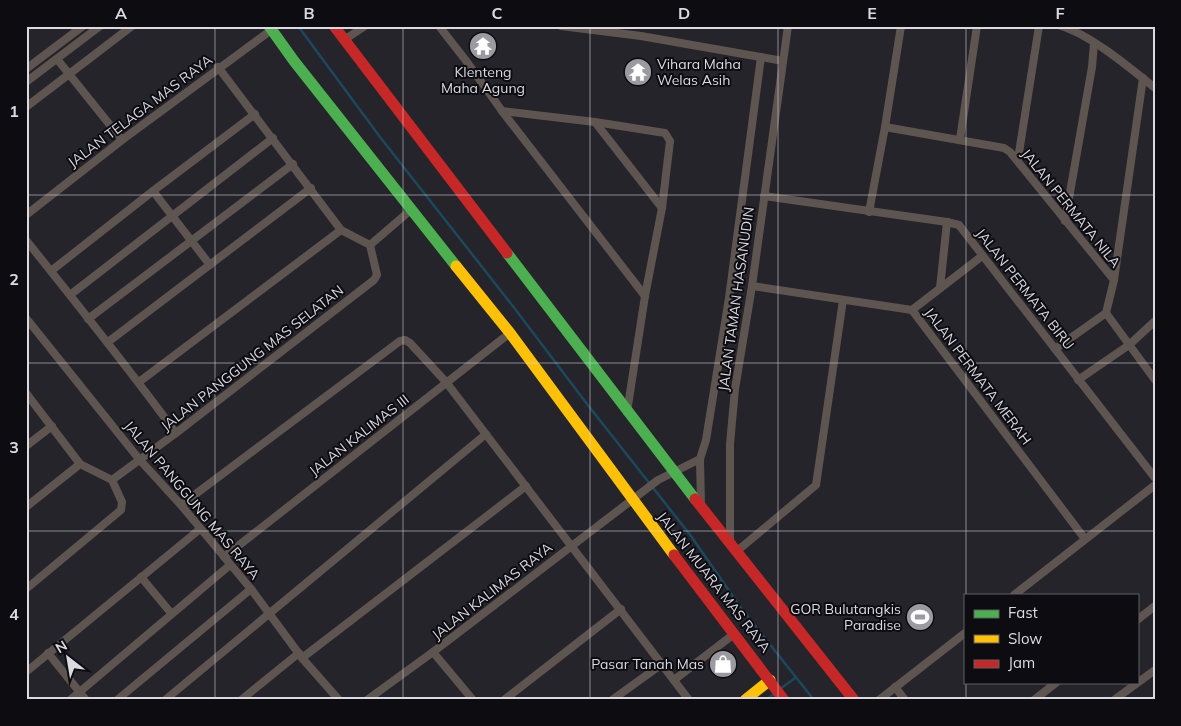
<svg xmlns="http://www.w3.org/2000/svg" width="1181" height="726" viewBox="0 0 1181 726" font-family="Mulish,sans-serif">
  <rect width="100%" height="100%" fill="#25242a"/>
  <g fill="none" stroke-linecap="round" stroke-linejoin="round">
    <g stroke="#1c485d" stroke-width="2.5">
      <polyline points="298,26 380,137 512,305 587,404 691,536 741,608 814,700"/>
      <polyline points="780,689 795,678"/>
      <polyline points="766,700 774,694"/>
    </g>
    <g stroke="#5e5551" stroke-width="8">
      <polyline points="439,26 467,62 502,111 645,296"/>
      <polyline points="561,26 641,36 783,61"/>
      <path d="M 1061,26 C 1091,35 1130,68 1155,88"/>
      <polyline points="344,40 365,26"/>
      <polyline points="57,59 122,140"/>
      <polyline points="26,69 83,26"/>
      <polyline points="26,82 100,26"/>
      <polyline points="26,107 132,26"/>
      <polyline points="502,111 595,122 665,133 670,141 662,208 645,296 627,412"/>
      <polyline points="595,122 662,208"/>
      <polyline points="885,127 1004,148 1010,152 1114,280 1106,313 1055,349"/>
      <polyline points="960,139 977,26"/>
      <polyline points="1018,159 1039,26"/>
      <polyline points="153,191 210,265"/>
      <polyline points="764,196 947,222 959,225 1155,478"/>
      <polyline points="869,212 885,127 901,26"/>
      <polyline points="26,215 122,140 274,28"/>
      <polyline points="1065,221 1092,67 1094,43"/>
      <path d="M 26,240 C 77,304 128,367 176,433"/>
      <polyline points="370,245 412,209"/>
      <polyline points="51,271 153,191 255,114"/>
      <polyline points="1114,280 1143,78"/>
      <polyline points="752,286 912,310 1085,539"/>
      <polyline points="940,288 947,222"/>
      <polyline points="70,295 273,138"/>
      <polyline points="912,310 982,256"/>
      <polyline points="1106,313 1155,380"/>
      <polyline points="26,318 139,459 181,505 251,589 302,658 339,700"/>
      <polyline points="88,319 293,164"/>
      <polyline points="108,342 311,188"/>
      <polyline points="1078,380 1129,345 1155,321"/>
      <polyline points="139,382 341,230"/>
      <polyline points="26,393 80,464"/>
      <polyline points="26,446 52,426"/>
      <polyline points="181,505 400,341 405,340 410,343 446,382 689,700"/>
      <polyline points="701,505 700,459 706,440 729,298 761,57"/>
      <polyline points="26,507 80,464 112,480"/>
      <polyline points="730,542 730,444 735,389 752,286 788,26"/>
      <polyline points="737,551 816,485 843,300"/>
      <polyline points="224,557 510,333"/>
      <polyline points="141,577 171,613"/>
      <polyline points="26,589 121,510 122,502 112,480 176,433 374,280 377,275 370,245 341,230 218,67"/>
      <polyline points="1014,595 1155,485"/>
      <polyline points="1137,620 1155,606"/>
      <polyline points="433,652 473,700"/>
      <polyline points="48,653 86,700"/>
      <polyline points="302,658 526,486"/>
      <polyline points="26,672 200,529"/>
      <polyline points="674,680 734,634"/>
      <polyline points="895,687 905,700"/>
      <polyline points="70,700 230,565"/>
      <polyline points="117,700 251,589"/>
      <polyline points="165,700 486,434"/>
      <polyline points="241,700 299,653"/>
      <polyline points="367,700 433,652 658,480 700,459"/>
      <polyline points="504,700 621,609"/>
      <polyline points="612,700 662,664"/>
      <polyline points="879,700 965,633"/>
      <polyline points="1034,700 1057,682"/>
      <polyline points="1114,700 1155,670"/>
    </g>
    <g stroke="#4caf50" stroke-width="11">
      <polyline points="269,26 294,61 456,266"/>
      <polyline points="507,253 695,499"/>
    </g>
    <g stroke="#ffc107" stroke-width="11">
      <polyline points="456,266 510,333 674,555"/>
      <polyline points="745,700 770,680"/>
    </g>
    <g stroke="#c62828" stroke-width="11">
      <polyline points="334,26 507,253"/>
      <polyline points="695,499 854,700"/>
      <polyline points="674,555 784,700"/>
    </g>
  </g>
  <path fill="none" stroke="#dbdae1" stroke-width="1" stroke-opacity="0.55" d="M 215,26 L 215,700M 403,26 L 403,700M 590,26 L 590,700M 778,26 L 778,700M 966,26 L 966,595M 26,195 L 1155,195M 26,363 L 1155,363M 26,531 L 1155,531M 966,682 L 966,700"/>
  <defs>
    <symbol id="temple-disc" viewBox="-11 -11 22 22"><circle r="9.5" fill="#9b9aa1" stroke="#0d0c10"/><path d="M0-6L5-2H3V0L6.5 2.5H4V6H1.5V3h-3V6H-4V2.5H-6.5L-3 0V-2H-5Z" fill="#fff"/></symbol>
    <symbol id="stadium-disc" viewBox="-11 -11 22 22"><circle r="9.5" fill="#9b9aa1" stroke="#0d0c10"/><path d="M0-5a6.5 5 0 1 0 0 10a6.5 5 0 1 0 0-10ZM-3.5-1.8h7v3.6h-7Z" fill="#fff"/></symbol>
    <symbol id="shop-disc" viewBox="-11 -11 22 22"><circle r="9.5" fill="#9b9aa1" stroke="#0d0c10"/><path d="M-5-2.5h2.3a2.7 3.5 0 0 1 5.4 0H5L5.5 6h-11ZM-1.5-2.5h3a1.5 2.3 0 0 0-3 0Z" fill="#fff"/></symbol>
  </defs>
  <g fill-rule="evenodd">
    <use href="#temple-disc" x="467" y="30" width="32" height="32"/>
    <use href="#temple-disc" x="622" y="56" width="32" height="32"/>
    <use href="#stadium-disc" x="904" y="601" width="32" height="32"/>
    <use href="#shop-disc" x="707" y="648" width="32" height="32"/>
  </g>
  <g text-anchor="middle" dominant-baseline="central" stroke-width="4" stroke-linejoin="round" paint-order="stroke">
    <g font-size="14" fill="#dbdae1" stroke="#0d0c10" text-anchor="end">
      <text x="657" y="64" text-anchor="start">Vihara Maha<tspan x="657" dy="16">Welas Asih</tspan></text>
      <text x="483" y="72" text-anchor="middle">Klenteng<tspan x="483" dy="16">Maha Agung</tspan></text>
      <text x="901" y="609">GOR Bulutangkis<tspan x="901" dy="16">Paradise</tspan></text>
      <text x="704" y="664">Pasar Tanah Mas</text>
    </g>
    <g font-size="14" fill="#dbdae1" stroke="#0d0c10">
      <text transform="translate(140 111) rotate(-37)">JALAN TELAGA MAS RAYA</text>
      <text transform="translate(1071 208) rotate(51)">JALAN PERMATA NILA</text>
      <text transform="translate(1025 289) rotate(52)">JALAN PERMATA BIRU</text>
      <text transform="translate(736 299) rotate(-82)">JALAN TAMAN HASANUDIN</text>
      <text transform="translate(252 358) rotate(-38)">JALAN PANGGUNG MAS SELATAN</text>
      <text transform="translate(978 376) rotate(53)">JALAN PERMATA MERAH</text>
      <text transform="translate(359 435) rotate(-38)">JALAN KALIMAS III</text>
      <text transform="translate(192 500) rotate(50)">JALAN PANGGUNG MAS RAYA</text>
      <text transform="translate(714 582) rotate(52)">JALAN MUARA MAS RAYA</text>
      <text transform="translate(492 591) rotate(-38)">JALAN KALIMAS RAYA</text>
    </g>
  </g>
  <rect width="1181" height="726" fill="none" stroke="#0d0c10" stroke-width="55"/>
  <rect x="964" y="594" width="175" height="90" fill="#0d0c10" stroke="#5f5e64"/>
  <rect x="974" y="610" width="25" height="8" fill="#4caf50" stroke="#5f5e64"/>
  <text x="1008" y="618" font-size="15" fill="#dbdae1">Fast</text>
  <rect x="974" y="635" width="25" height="8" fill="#ffc107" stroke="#5f5e64"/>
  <text x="1008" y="644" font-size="15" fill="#dbdae1">Slow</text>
  <rect x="974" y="660" width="25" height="8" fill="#c62828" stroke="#5f5e64"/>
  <text x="1008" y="668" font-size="15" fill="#dbdae1">Jam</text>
  <g transform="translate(68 658) rotate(329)" stroke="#0d0c10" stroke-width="4" paint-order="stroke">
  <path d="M0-4L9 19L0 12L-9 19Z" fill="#dbdae1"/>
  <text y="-8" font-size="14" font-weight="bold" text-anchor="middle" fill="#dbdae1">N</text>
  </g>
  <rect x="28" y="28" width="1126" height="670" fill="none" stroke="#dbdae1" stroke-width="2"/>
  <g font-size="16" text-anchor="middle" font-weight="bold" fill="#dbdae1">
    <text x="121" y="19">A</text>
    <text x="309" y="19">B</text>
    <text x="497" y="19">C</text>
    <text x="684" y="19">D</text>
    <text x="872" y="19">E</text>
    <text x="1060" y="19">F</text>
    <text x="14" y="117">1</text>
    <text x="14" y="285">2</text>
    <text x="14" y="453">3</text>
    <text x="14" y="620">4</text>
  </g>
</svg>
